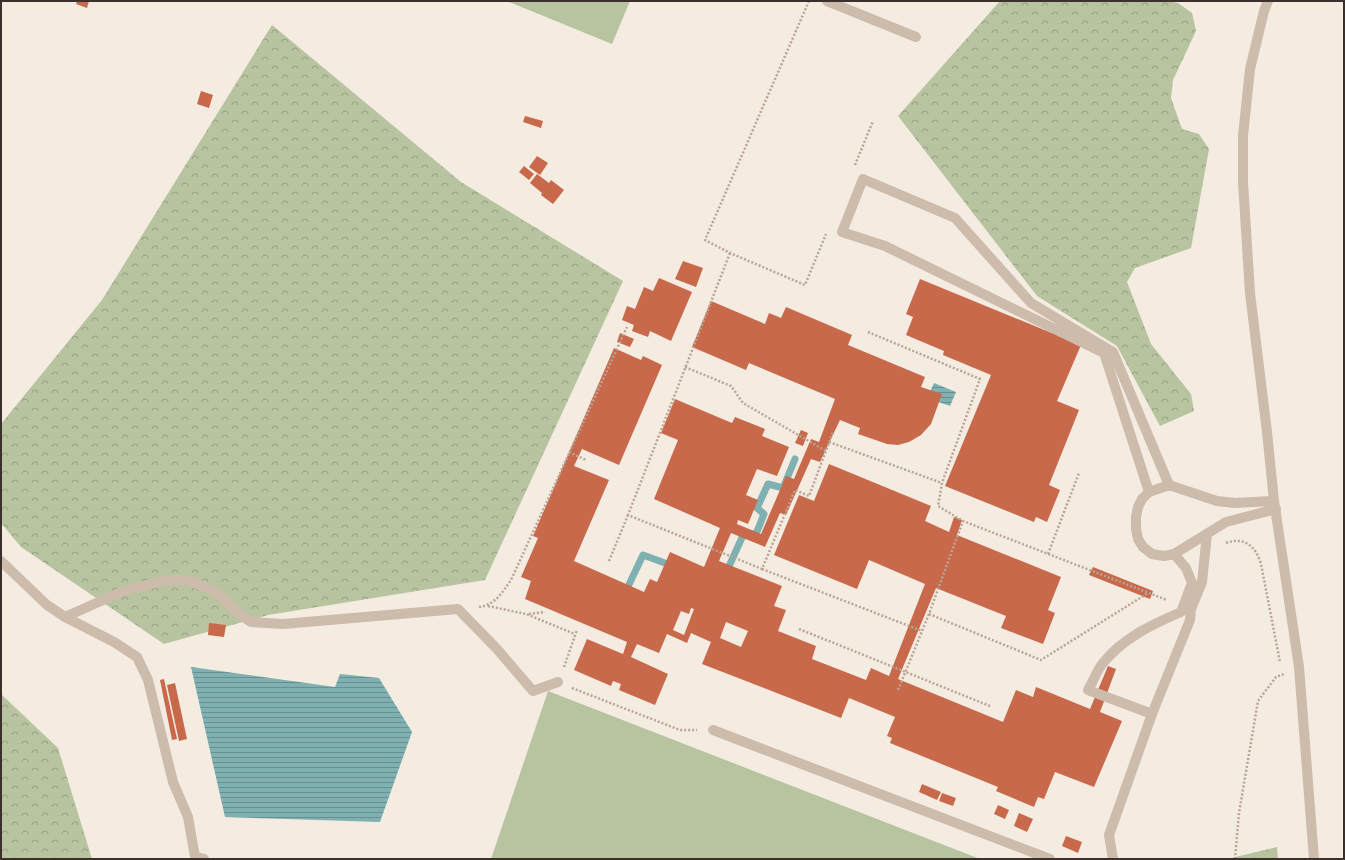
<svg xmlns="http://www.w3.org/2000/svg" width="1345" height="860" viewBox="0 0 1345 860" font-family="'Varela Round',sans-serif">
  <defs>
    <pattern id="forest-crowns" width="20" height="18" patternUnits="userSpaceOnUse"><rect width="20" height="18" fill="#b8c4a0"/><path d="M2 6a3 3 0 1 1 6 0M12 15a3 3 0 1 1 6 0" fill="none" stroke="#97a083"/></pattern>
    <pattern id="water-rules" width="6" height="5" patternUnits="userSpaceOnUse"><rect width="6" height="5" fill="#7fb0b2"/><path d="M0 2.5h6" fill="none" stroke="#699091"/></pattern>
  </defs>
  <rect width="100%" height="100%" fill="#f4ebe1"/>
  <g fill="url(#forest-crowns)">
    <polygon points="1000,1 1168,1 1178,3 1192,13 1196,31 1173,80 1171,98 1182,129 1199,134 1209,149 1191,248 1135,268 1127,282 1151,344 1191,394 1194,411 1160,426 1117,346 1037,296 898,116"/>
    <polygon points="272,25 461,182 623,281 485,580 268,615 164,644 21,547 1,523 1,424 102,300"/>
    <polygon points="1,694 58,748 92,859 1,859"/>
    <polygon points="1277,847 1278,859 1227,859"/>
  </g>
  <g fill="#b8c4a0">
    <polygon points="507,1 630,1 612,44"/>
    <polygon points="548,691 980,859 491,859"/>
  </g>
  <g fill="url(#water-rules)">
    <polygon points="934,383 956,392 950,406 927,398"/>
    <polygon points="191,667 335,687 340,674 379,678 412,732 380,822 225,817"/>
  </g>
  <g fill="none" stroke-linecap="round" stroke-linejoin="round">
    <g stroke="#7fb0b2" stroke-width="7">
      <polyline points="726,573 744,533 756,534 764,514 757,508 768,484 783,488 795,459"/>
      <polyline points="625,593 643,555 673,566"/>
    </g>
  </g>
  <g fill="#c8694b" fill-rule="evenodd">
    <polygon points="77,1 89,1 87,8 76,4"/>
    <polygon points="201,91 213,95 209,108 197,104"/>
    <polygon points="525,116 543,121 541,128 523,122"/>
    <polygon points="537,156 548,163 540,175 529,167"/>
    <polygon points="524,166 534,174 529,180 519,172"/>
    <polygon points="537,174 549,183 551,180 564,190 553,204 541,195 542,193 530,183"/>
    <polygon points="683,261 703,268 696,287 675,279"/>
    <polygon points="659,278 692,292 671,341 650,331 648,337 632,331 634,325 622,320 627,306 635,309 644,287 653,291"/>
    <polygon points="920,279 1081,345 1057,401 1079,410 1049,485 1060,490 1047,522 1036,517 1034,522 945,486 991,375 943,355 944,351 906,335 913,317 906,314"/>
    <path d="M 711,301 L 765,324 L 769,313 L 781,318 L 786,307 L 852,335 L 848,345 L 925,377 L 921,387 L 942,394 L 931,424 L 921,435 L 909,442 L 898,445 L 887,444 L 858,434 L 860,428 L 840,420 L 820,462 L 811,459 L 786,515 L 780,513 L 765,547 L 731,533 L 719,561 L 782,586 L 774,606 L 786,610 L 778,631 L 816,646 L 812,659 L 866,680 L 871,668 L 889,676 L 925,584 L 869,560 L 857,589 L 774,555 L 799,495 L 814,501 L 829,464 L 931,506 L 925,521 L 949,532 L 954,517 L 962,520 L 957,535 L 1061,577 L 1048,610 L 1055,613 L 1043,644 L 1001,628 L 1006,616 L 936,588 L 898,679 L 1003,722 L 1016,690 L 1033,697 L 1036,687 L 1090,709 L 1108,666 L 1116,669 L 1100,712 L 1122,721 L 1094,787 L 1055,772 L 1044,799 L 1038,797 L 1034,807 L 996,791 L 998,787 L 890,743 L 892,738 L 887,736 L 895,717 L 849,698 L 841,718 L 702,664 L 711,642 L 691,633 L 687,643 L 667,634 L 659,653 L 637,644 L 631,657 L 668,674 L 655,705 L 619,690 L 621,684 L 613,681 L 611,686 L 574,670 L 587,639 L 623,654 L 627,642 L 525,599 L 531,581 L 521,577 L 538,538 L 533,536 L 614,348 L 641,360 L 643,356 L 662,365 L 619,465 L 582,449 L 574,466 L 609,480 L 574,561 L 644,592 L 650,579 L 657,582 L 670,552 L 704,567 L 720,528 L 654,499 L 678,440 L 661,433 L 675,399 L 732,423 L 735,417 L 765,429 L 762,436 L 789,447 L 777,476 L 757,469 L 746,495 L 758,500 L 748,524 L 738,520 L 737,524 L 761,534 L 786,476 L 794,479 L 811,439 L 819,442 L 835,399 L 749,363 L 746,370 L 692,347 ZM 691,608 L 694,609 L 684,635 L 673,630 L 681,611 L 689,614 ZM 726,622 L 748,631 L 741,647 L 720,638 Z"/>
    <polygon points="620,333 634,339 630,347 617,342"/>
    <polygon points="801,430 808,433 803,446 795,443"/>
    <polygon points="1093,567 1153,591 1150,599 1089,575"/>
    <polygon points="209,623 226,625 224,637 208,635"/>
    <polygon points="164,679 177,739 172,740 160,680"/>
    <polygon points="175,683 187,739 179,741 167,685"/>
    <polygon points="922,784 941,792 937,800 919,792"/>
    <polygon points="942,793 956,798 953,806 939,801"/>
    <polygon points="998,805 1009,810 1005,819 994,814"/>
    <polygon points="1019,813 1033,819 1027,832 1014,826"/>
    <polygon points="1066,836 1082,842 1078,853 1062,846"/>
  </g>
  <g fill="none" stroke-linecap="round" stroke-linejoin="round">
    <g stroke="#b9a596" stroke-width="2.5" stroke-dasharray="2 2" stroke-linecap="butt">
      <polyline points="809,1 705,240 730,253 805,285 826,234"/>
      <polyline points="855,165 873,121"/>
      <polyline points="730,253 628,515 762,569 795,490 809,496 833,432"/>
      <polyline points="868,332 980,379 942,483 938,506 963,521 1167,600"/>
      <polyline points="685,367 731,386 743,403 826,451"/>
      <polyline points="829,442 942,483"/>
      <polyline points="569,452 586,460"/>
      <path d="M 1226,543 C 1245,536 1256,547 1261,564 L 1280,662"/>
      <polyline points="1048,554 1079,473"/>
      <polyline points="609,561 628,515"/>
      <polyline points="762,569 922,631"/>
      <polyline points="488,606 526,614 575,634"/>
      <path d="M 479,607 C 495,605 502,593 511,580 L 627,327"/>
      <polyline points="529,614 545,612"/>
      <polyline points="929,614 1041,660 1148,593"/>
      <polyline points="799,629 990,706"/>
      <polyline points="564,667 577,630"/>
      <polyline points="572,688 680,730 697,730"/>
      <polyline points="898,690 929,614 963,521"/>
      <polyline points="1235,859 1239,813 1258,701 1276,677 1284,674"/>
    </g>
    <g stroke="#cdbbac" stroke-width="10">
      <polyline points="827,1 916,37"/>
      <polyline points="1268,1 1264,11 1250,69 1243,136 1243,182 1250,293 1267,432 1274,501 1299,667 1314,859"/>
      <polyline points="1149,492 1104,353 885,246 842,232 863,179 955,218 1031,303 1113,352 1169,485"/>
      <polyline points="1274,501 1235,503 1217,501 1169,485 1149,492 1142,499 1138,507 1136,517 1136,529 1138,539 1143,547 1152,554 1164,556 1174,554 1226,522 1276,509"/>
      <path d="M 1174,554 L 1186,568 L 1192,583 L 1181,612 C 1153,624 1123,638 1103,663 C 1097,670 1093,682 1088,690 L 1152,714 L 1190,620 L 1191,609 L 1202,582 L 1207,534"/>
      <polyline points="1,561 47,605 65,617 114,642 137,657 148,680 173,782 188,817 195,857 204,859"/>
      <polyline points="65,617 121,592 166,580 186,580 206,587 221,596 239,614 251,622 283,624 458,609 497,649 533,691 558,682"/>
      <polyline points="713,730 1050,859"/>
      <polyline points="1113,859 1109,835 1152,714"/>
    </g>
  </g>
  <rect width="1345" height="860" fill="none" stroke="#3b302b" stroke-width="4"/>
</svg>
